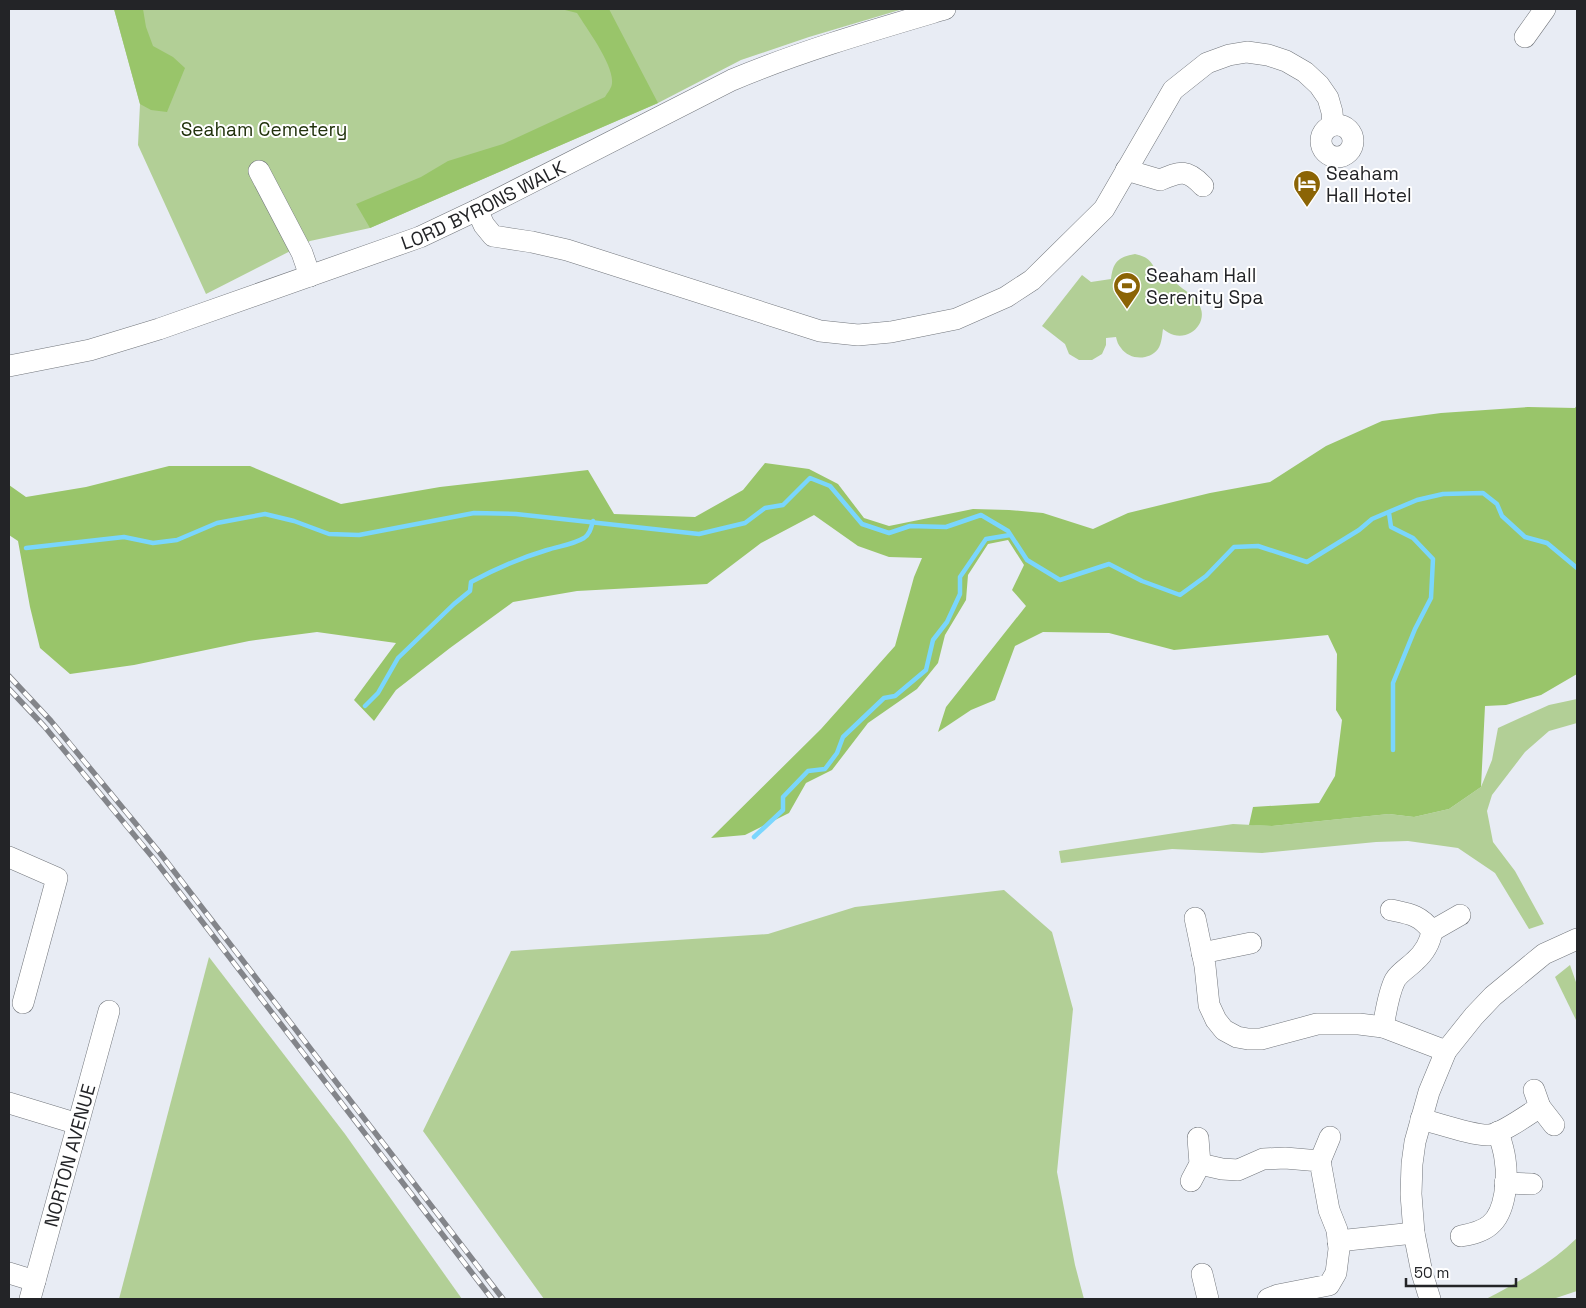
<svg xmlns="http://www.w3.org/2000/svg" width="1586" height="1308" viewBox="0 0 1586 1308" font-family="'Space Grotesk',sans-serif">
  <rect width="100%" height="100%" fill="#e8ecf4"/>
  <g fill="#b2cf96">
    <polygon points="114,9 903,9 809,37 741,60 658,103 370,228 310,241 206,294 138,145 140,104"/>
    <path d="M 1135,254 C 1149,257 1152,262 1158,275 L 1175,273 L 1177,284 C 1184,290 1193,295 1198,303 C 1210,320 1192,340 1174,335 C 1170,334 1166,331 1163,329 C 1162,335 1162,343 1158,349 C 1149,361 1129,360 1121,348 C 1118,345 1117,341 1116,337 L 1106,338 L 1106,345 L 1102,354 L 1092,360 L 1079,360 L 1069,354 L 1065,344 L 1042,326 L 1082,275 L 1091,282 L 1111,279 C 1113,262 1118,257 1135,254 Z"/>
    <polygon points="1577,699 1577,723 1549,731 1525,752 1492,795 1487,811 1493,842 1515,871 1544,924 1529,929 1495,873 1458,848 1408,841 1376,842 1262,853 1172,849 1061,863 1059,851 1233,824 1272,826 1389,814 1414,817 1449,809 1481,787 1492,760 1498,728 1549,705"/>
    <polygon points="1004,890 1052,932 1073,1009 1057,1172 1075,1265 1084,1299 544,1299 423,1131 511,951 768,934 855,907"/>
    <polygon points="209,957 345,1134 462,1299 119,1299"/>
    <polygon points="1570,965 1577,985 1577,1022 1555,977"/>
    <path d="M 1577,1238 L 1577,1291 L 1553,1299 L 1486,1299 C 1519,1282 1550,1264 1577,1238 Z"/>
  </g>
  <g fill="#99c56a">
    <polygon points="114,9 143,9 146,27 153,46 173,57 185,68 167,112 151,110 140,104"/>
    <path d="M 561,9 L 609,9 L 658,103 L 370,228 L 356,204 L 421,177 L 448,161 L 503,144 L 605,97 C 607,93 612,88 612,83 C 614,65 587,29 577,13 Z"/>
    <polygon points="1577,405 1577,674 1541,695 1506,705 1485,706 1481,787 1449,809 1414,817 1389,814 1272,826 1249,825 1253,807 1319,803 1335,776 1342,720 1336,710 1337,654 1328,635 1174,650 1109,633 1043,632 1015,646 995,700 971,710 938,732 946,707 1026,606 1012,590 1024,565 1008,540 988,544 968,575 966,600 945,635 938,663 917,689 868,723 832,770 806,783 789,813 745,835 711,838 821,729 895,646 914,577 922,558 889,557 858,546 814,515 761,543 707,584 577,591 513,602 450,648 396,690 374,721 354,700 396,643 317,632 249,641 134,665 70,674 40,648 30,607 18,541 9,535 9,485 26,497 86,487 169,466 250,466 341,504 440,487 588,470 614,514 695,517 743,490 765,463 809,469 838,484 864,518 889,526 973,509 1009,510 1043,513 1093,529 1128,513 1210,493 1270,482 1326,446 1382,421 1441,413 1528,407 1575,408"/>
  </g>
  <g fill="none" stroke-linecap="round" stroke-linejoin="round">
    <g stroke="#7ad6fd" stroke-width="4.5">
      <polyline points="1389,513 1391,527 1413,538 1433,559 1431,598 1415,629 1393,683 1393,750"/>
      <polyline points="26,548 124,537 153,543 177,540 217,523 265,514 294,521 329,534 359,535 474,513 516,514 699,534 745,523 765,508 783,505 810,478 830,486 862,524 889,533 910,526 946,527 981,515 1008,531 1027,560 1060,580 1109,564 1142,581 1180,595 1206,576 1234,547 1258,546 1307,562 1359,530 1372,519 1417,500 1443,494 1483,493 1497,504 1502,516 1525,537 1547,543 1577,568"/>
      <path d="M 365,706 L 378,693 L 398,658 L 454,604 L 470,591 L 471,582 C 495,569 520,558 547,550 C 559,546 572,545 584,538 C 590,534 591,528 593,521"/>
      <polyline points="754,837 783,810 783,797 808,771 825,769 837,753 843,737 884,698 895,696 926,670 933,640 947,622 960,594 960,577 986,539 1010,535"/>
    </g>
    <defs>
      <g id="minor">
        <polyline points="1525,37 1545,9"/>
        <circle cx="1337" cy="141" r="16"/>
        <path d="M 1126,170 L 1160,180 C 1181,171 1187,169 1203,186"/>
        <polyline points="259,171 302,253 310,276"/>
        <polyline points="477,210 484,225 493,236 532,242 567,250 820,331 858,335 891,332 956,319 1006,297 1032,280 1104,209 1173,90 1207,63 1229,55 1247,52 1268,55 1286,61 1305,72 1319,85 1328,98 1332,112 1333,125"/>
        <path id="s1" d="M 9,366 L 90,350 L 159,329 L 420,237 L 477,210 L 732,80 C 801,51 874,30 945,9"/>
        <polyline points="9,857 57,878 23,1003"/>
        <polyline points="1195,918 1205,966 1209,1005 1216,1020 1224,1030 1237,1037 1248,1039 1261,1039 1317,1024 1359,1024 1383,1027 1446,1051"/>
        <polyline points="1432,931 1460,915"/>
        <polyline points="1202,953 1251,943"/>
        <path d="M 1383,1027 C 1386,1012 1388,994 1395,980 C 1400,972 1408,968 1415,961 C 1424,953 1430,943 1432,931 C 1420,915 1410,914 1391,910"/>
        <polyline points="1534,1090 1540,1107 1554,1125"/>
        <polyline points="9,1103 78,1124"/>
        <path d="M 1421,1119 C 1437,1123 1475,1136 1489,1135 C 1501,1134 1529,1114 1540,1107"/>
        <polyline points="1320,1161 1330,1137"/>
        <polyline points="1200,1164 1222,1169 1238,1170 1263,1159 1285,1158 1320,1161 1329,1210 1337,1230 1339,1249 1336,1273 1329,1285 1278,1295 1268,1299"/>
        <polyline points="1191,1181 1200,1164 1198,1138"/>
        <polyline points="1505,1183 1532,1184"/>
        <path d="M 1461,1236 C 1471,1234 1482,1232 1490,1225 C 1506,1212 1508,1178 1505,1159 C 1504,1150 1501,1141 1498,1132"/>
        <polyline points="1338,1241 1414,1233"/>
        <polyline points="9,1273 35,1281"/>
        <polyline points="1202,1274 1208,1299"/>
        <path id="s2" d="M 30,1299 L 109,1011"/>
        <polyline points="1430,1299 1422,1273 1414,1233 1411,1194 1412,1164 1415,1142 1429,1092 1446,1051 1474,1016 1493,996 1544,954 1577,939"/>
      </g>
    </defs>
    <use href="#minor" stroke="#72767c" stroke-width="22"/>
    <use href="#minor" stroke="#fff" stroke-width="21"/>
    <defs>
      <g id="rail">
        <polyline points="9,676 51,721 160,853 503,1299"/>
        <polyline points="9,689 44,726 154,859 492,1299"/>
      </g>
    </defs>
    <use href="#rail" stroke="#83858a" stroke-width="5.5"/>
    <use href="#rail" stroke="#fff" stroke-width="4" stroke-dasharray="11" stroke-linecap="butt"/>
  </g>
  <defs>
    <symbol id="hotel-pin" viewBox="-11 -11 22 30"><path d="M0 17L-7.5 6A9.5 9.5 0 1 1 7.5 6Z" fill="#8b6405" stroke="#fff"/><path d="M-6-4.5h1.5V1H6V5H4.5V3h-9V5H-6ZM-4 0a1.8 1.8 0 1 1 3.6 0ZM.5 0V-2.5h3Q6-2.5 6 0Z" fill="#fff"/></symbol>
    <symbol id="stadium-pin" viewBox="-11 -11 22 30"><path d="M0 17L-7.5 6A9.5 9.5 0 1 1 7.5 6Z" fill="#8b6405" stroke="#fff"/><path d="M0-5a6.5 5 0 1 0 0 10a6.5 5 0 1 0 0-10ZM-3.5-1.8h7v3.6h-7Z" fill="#fff"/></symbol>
  </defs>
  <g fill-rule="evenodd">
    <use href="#hotel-pin" x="1291" y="168" width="32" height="43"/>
    <use href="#stadium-pin" x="1111" y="270" width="32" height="43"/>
  </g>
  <g text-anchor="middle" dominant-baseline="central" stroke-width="4" stroke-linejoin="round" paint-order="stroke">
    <g font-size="19" fill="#21320c" stroke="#fff">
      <text x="264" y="129">Seaham Cemetery</text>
    </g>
    <g font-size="19" fill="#232427" stroke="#fff" text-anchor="start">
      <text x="1326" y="173">Seaham<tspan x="1326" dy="22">Hall Hotel</tspan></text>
      <text x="1146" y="275">Seaham Hall<tspan x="1146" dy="22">Serenity Spa</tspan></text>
    </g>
    <g font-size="19" fill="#232427" stroke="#fff">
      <text stroke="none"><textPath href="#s1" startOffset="502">LORD BYRONS WALK</textPath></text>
      <text stroke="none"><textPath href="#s2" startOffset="149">NORTON AVENUE</textPath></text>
    </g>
  </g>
  <rect width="1586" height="1308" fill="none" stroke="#232427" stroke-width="20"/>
  <path d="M1406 1278v8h110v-8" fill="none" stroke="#232427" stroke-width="2.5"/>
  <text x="1414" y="1278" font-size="15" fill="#232427" stroke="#ffffff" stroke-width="4" paint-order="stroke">50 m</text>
</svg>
